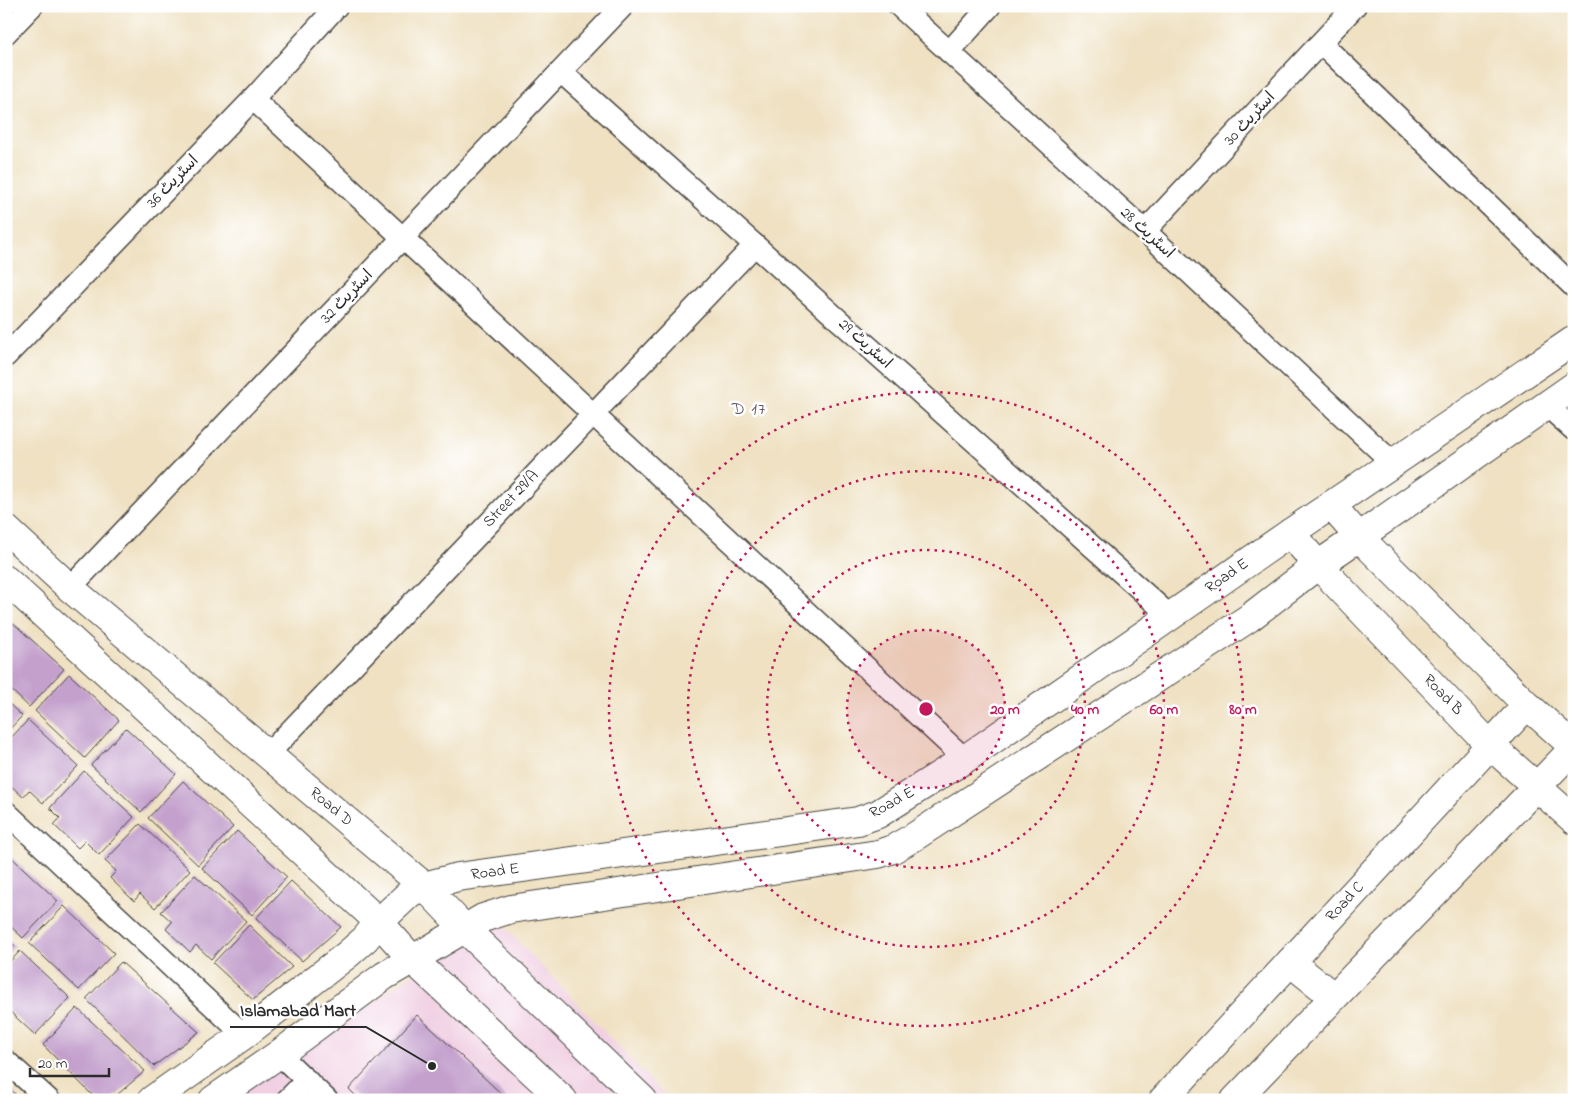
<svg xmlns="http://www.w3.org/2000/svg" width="1580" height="1106" viewBox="0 0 1580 1106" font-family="'Indie Flower','Playpen Sans Arabic',sans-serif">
  <rect width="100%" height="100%" fill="#fff"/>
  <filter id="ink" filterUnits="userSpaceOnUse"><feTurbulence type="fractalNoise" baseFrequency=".02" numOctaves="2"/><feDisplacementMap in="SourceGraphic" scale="10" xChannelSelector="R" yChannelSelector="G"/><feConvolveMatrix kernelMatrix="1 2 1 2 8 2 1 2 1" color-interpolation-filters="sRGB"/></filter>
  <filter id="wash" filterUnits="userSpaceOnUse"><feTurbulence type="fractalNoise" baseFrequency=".0096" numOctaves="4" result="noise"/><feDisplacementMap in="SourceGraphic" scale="20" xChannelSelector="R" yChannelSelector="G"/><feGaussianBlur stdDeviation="1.12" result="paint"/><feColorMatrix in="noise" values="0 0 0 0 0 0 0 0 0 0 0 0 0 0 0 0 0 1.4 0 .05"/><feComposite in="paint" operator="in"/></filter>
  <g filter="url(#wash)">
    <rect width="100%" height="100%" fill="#efe1c2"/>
    <polygon fill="#f1d0e3" points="495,917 669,1100 232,1100"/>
    <g id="blocks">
      <g fill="#c4a1cd">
        <polygon points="13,623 64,669 29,707 6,685 6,631"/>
        <polygon points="69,674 119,720 85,758 35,711"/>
        <polygon points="6,701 22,716 6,733"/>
        <polygon points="28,720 78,766 43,803 29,790 23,797 6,781 6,743"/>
        <polygon points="126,728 176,774 141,812 91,765"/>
        <polygon points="84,771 134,817 99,855 85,841 78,848 54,825 60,818 50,808"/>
        <polygon points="183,781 233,827 198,865 148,818"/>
        <polygon points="140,824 190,870 155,908 140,894 134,901 110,878 116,871 105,861"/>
        <polygon points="237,831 287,877 252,915 202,868"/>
        <polygon points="8,854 58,901 23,938 6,922 6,856"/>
        <polygon points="195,875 246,921 211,959 196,945 190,952 166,929 172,922 161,912"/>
        <polygon points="291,881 341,927 302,961 256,918"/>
        <polygon points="64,906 114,953 79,990 29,943"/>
        <polygon points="249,925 292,967 253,1000 213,963"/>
        <polygon points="6,938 15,946 6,956"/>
        <polygon points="20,951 70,998 35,1035 6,1008 6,966"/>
        <polygon points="121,962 199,1032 154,1066 86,999"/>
        <polygon points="77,1008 145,1071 111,1100 97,1100 43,1045"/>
        <polygon points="417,1015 508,1100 360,1100 349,1089"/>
        <polygon points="6,1085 21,1100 6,1100"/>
      </g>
    </g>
  </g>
  <g filter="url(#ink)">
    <use href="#blocks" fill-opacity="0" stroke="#484642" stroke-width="1"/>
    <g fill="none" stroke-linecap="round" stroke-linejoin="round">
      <defs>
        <g id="street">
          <polyline points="899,6 1145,231 1393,463"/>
          <polyline points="6,33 32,6"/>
          <polyline points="1321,43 1574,287"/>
          <polyline points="949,52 990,6"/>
          <polyline points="561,72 1170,616"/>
          <polyline points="253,99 965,759"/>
          <polyline points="1145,231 1355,6"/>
          <polyline points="6,356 253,99 337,6"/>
          <polyline points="1546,405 1574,430"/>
          <polyline points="70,588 623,6"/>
          <polyline points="268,754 755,245"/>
          <polyline points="6,812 244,1035"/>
          <polyline points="279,1054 327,1100"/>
          <polyline points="6,1061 49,1100"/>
          <polyline points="287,1100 307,1080"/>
        </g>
        <g id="secondary">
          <polyline points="1331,505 1359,537 1527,705 1574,747"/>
          <polyline points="6,529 70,588 424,886 464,928 643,1100"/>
          <polyline points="1290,533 1318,565 1490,745 1574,820"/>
          <polyline points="6,580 379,922 412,959 563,1100"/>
          <polyline points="1290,962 1334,997"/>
          <polyline points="152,1100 244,1035 348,954 365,939 379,922 410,893 424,886 458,877 858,821 878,814 965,759 1290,533 1574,340"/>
          <polyline points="213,1100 279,1054 384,976 483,918 511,909 878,854 893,849 914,837 1249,618 1318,565 1359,537 1574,386"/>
          <polyline points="1163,1100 1527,705"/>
          <polyline points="1235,1100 1574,748"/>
        </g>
      </defs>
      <use href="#street" stroke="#484642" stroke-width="24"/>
      <use href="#secondary" stroke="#484642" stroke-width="30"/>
      <use href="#street" stroke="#fff" stroke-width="21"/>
      <use href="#secondary" stroke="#fff" stroke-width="28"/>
    </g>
  </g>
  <circle cx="926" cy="709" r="79" fill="#c2185b" fill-opacity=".12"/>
  <g fill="none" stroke="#c2185b" stroke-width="2.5" stroke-dasharray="2.5 5">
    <circle cx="926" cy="709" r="79"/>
    <circle cx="926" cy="709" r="159"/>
    <circle cx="926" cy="709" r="238"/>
    <circle cx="926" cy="709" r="317"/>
  </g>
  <g text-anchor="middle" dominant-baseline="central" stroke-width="5" stroke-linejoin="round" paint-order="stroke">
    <g font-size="16" fill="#2b2b2b" stroke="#fff">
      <text transform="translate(1250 119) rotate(-47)">اسٹریٹ 30</text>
      <text transform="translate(173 182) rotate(-46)">اسٹریٹ 36</text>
      <text transform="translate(1147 233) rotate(43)">اسٹریٹ 28</text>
      <text transform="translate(347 297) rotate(-46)">اسٹریٹ 32</text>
      <text transform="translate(865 344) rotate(42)">اسٹریٹ 29</text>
      <text transform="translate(511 499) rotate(-46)">Street 29/A</text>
      <text transform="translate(1227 576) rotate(-35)">Road E</text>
      <text transform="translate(1443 695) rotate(46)">Road B</text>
      <text transform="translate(892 803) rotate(-29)">Road E</text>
      <text transform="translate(331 807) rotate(40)">Road D</text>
      <text transform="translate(495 872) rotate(-8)">Road E</text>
      <text transform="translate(1345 902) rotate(-47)">Road C</text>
    </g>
    <g font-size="18" letter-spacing="1" fill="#615464" stroke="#fff">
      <text x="749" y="410">D 17</text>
    </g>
  </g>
  <circle cx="926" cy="709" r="8" fill="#c2185b" stroke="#fff" stroke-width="2.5"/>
  <g font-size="15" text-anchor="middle" font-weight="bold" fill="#c2185b" stroke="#fff" stroke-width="5" stroke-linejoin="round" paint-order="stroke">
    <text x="1005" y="714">20 m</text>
    <text x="1085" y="714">40 m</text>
    <text x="1164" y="714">60 m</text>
    <text x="1243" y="714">80 m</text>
  </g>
  <path fill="none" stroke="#2b2b2b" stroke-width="2" d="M432 1066L366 1027H230"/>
  <circle fill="#2b2b2b" stroke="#fff" stroke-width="2" cx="432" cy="1066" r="5"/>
  <g font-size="18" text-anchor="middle" font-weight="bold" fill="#2b2b2b" stroke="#fff" stroke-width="5" stroke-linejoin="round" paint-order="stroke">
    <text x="298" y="1016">Islamabad Mart</text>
  </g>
  <rect width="1580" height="1106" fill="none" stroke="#fff" stroke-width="25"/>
  <path d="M30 1068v8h79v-8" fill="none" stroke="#2b2b2b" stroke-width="2.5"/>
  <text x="38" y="1068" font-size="15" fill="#2b2b2b" stroke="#ffffff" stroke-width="4" paint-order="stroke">20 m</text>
</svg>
